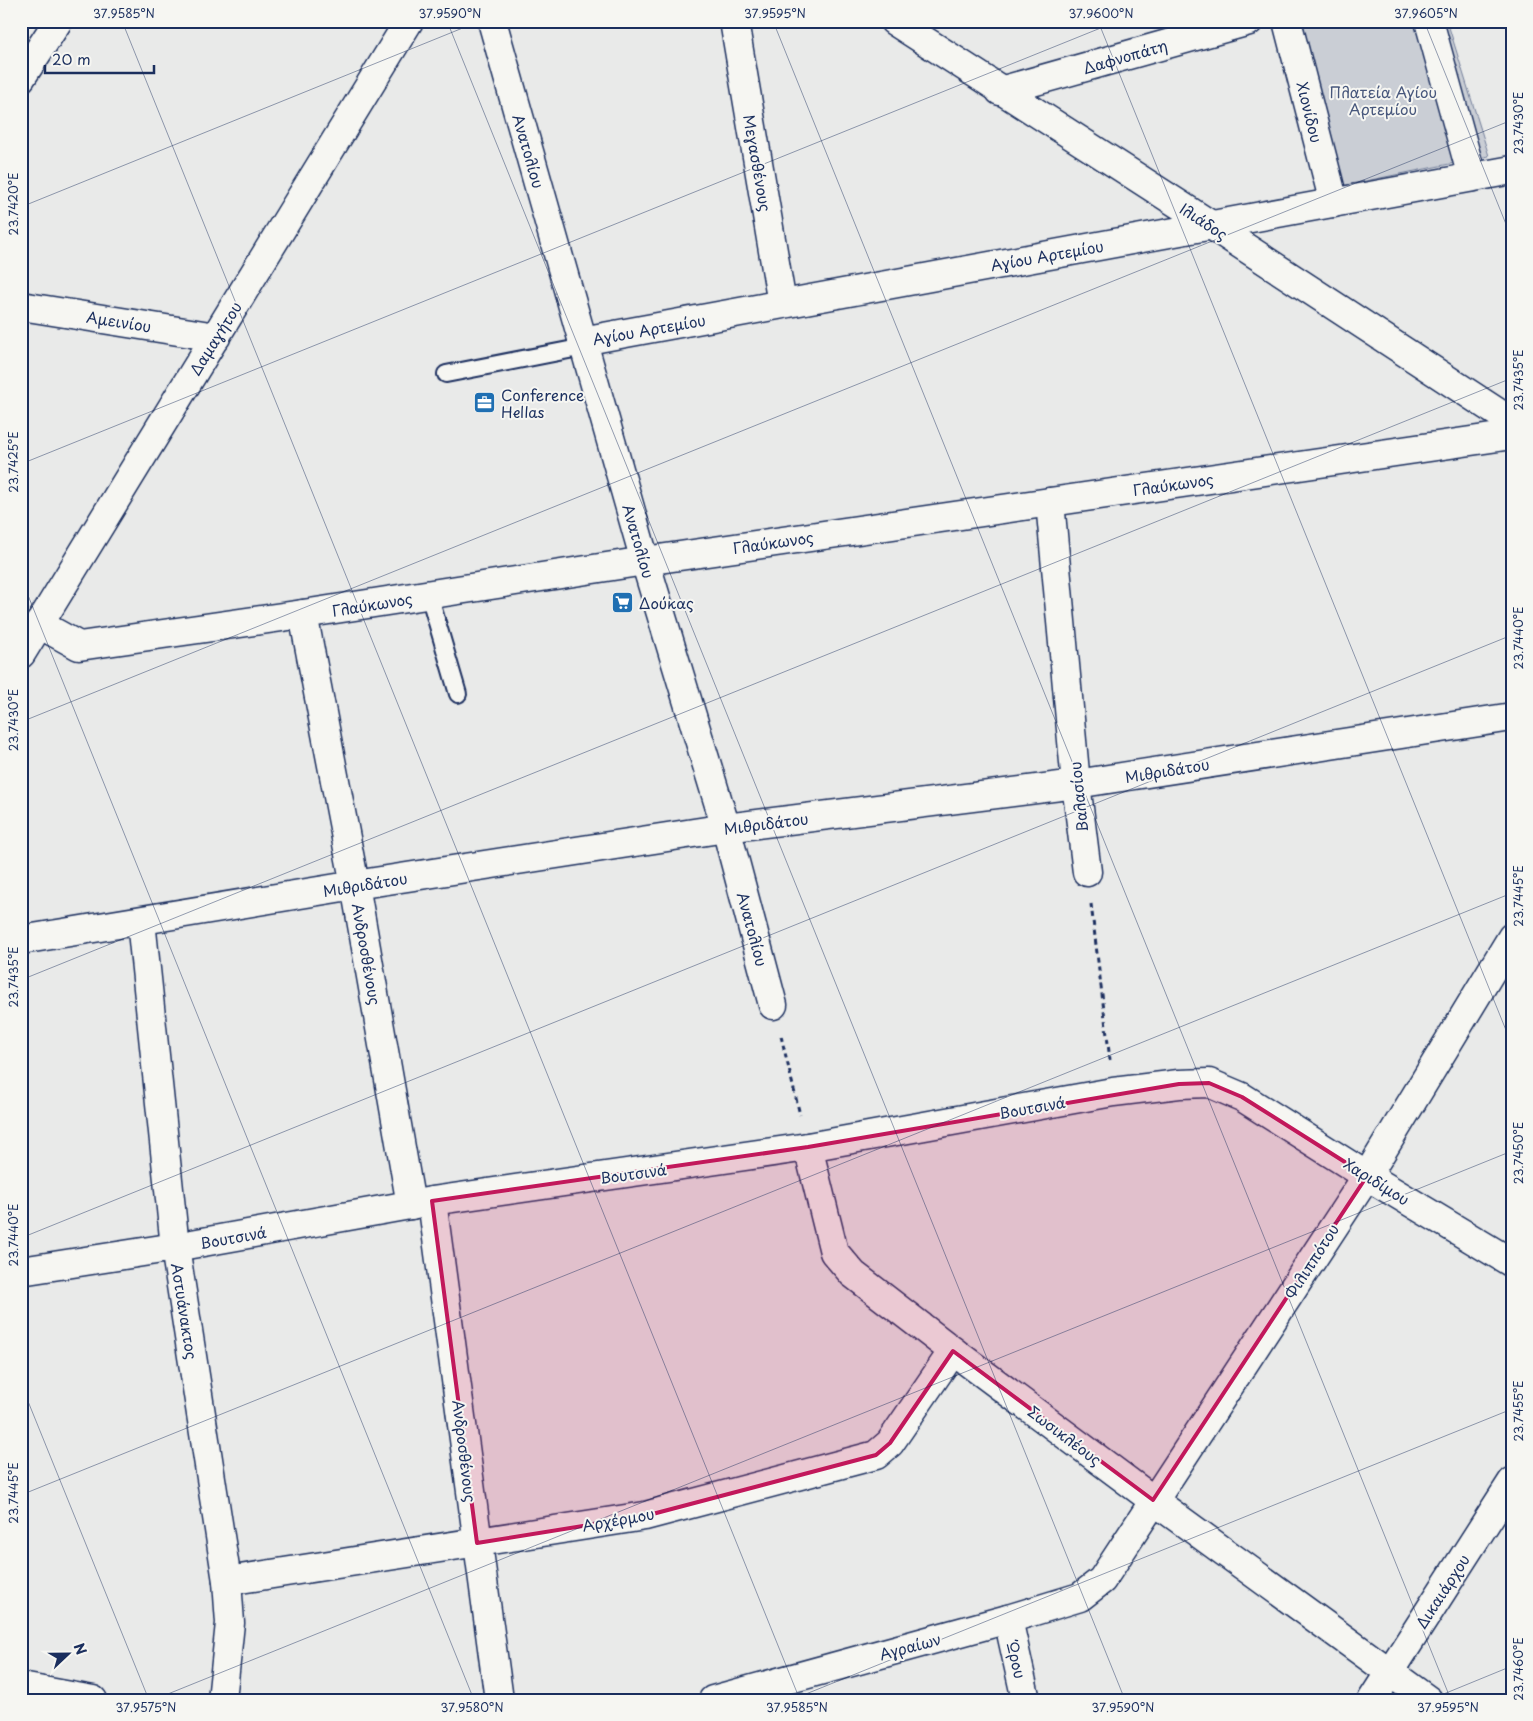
<svg xmlns="http://www.w3.org/2000/svg" width="1533" height="1721" viewBox="0 0 1533 1721" font-family="'Playpen Sans',sans-serif">
  <rect width="100%" height="100%" fill="#e9eae9"/>
  <filter id="ink" filterUnits="userSpaceOnUse"><feTurbulence type="fractalNoise" baseFrequency=".02" numOctaves="2"/><feDisplacementMap in="SourceGraphic" scale="10" xChannelSelector="R" yChannelSelector="G"/><feConvolveMatrix kernelMatrix="1 2 1 2 8 2 1 2 1" color-interpolation-filters="sRGB"/></filter>
  <g filter="url(#ink)">
    <polygon fill="#caced5" stroke="#727e9a" points="1281,21 1447,21 1489,156 1326,189"/>
    <g fill="none" stroke-linecap="round" stroke-linejoin="round">
      <defs>
        <g id="lane">
          <polyline points="446,374 584,347"/>
          <polyline points="429,595 458,694"/>
        </g>
        <g id="street">
          <polyline points="492,21 645,561 726,828 773,1005"/>
          <polyline points="734,21 782,304"/>
          <polyline points="894,21 1211,225 1512,422"/>
          <polyline points="1287,21 1334,203"/>
          <polyline points="1429,21 1472,177"/>
          <polyline points="21,78 58,21"/>
          <polyline points="1000,91 1249,21"/>
          <polyline points="21,306 216,337"/>
          <polyline points="582,341 1512,170"/>
          <polyline points="1050,502 1076,784 1087,872"/>
          <polyline points="303,614 355,885 411,1205"/>
          <polyline points="39,624 79,646 303,614 645,561 1512,435"/>
          <polyline points="21,654 409,21"/>
          <polyline points="141,921 175,1247 227,1581 230,1623 222,1700"/>
          <polyline points="21,940 355,885 726,828 1076,784 1512,717"/>
          <polyline points="808,1147 834,1252 853,1274 953,1351 1153,1500 1428,1700"/>
          <polyline points="432,1201 499,1700"/>
          <polyline points="21,1271 175,1247 432,1201 808,1147 1113,1092 1179,1084 1209,1083 1242,1097 1367,1176 1512,1263"/>
          <polyline points="227,1581 645,1516 876,1455 890,1443 953,1351"/>
          <polyline points="1008,1619 1026,1700"/>
          <polyline points="21,1687 93,1700"/>
          <polyline points="713,1700 1008,1619 1080,1597 1102,1580 1367,1176 1512,937"/>
          <polyline points="1372,1700 1512,1482"/>
        </g>
      </defs>
      <use href="#lane" stroke="#1b2f5e" stroke-width="20"/>
      <use href="#street" stroke="#1b2f5e" stroke-width="31"/>
      <g stroke="#1b2f5e" stroke-width="3" stroke-dasharray="5 4" stroke-linecap="butt">
        <polyline points="1091,904 1110,1060"/>
        <polyline points="781,1036 800,1115"/>
      </g>
      <use href="#lane" stroke="#f6f6f2" stroke-width="16"/>
      <use href="#street" stroke="#f6f6f2" stroke-width="28"/>
    </g>
  </g>
  <path fill="#c2185b" fill-opacity="0.2" stroke="#c2185b" stroke-width="4" stroke-linejoin="round" d="M 1209,1083 L 1242,1097 L 1367,1176 L 1153,1500 L 953,1351 L 890,1443 L 876,1455 L 645,1516 L 477,1543 L 432,1201 L 808,1147 L 1179,1084 Z"/>
  <path fill="none" stroke="#1b2f5e" stroke-width="1" stroke-opacity="0.45" d="M 122,21 L 800,1700M 447,21 L 1125,1700M 773,21 L 1451,1700M 1098,21 L 1512,1045M 1424,21 L 1512,239M 21,207 L 480,21M 21,464 L 1118,21M 21,578 L 474,1700M 21,722 L 1512,120M 21,980 L 1512,378M 21,1238 L 1512,635M 21,1384 L 149,1700M 21,1495 L 1512,893M 153,1700 L 1512,1151M 791,1700 L 1512,1409M 1429,1700 L 1512,1666"/>
  <defs>
    <symbol id="office-square" viewBox="-11 -11 22 22"><rect x="-9" y="-9" width="18" height="18" rx="4" fill="#1f6fb2" stroke="#f6f6f2"/><path d="M-6-3h4V-5.5h4V-3h4V5H-6ZM-1-4.5V-3h2v-1.5ZM-6 0V1H6V0Z" fill="#fff"/></symbol>
    <symbol id="supermarket-square" viewBox="-11 -11 22 22"><rect x="-9" y="-9" width="18" height="18" rx="4" fill="#1f6fb2" stroke="#f6f6f2"/><path d="M-6-5.5h2.5l.6 2H6L4.5 2H-2.5L-4.4-4H-6ZM-1.5 3.2a1.3 1.3 0 1 0 .1 0ZM3 3.2a1.3 1.3 0 1 0 .1 0Z" fill="#fff"/></symbol>
  </defs>
  <g fill-rule="evenodd">
    <use href="#office-square" x="472" y="390" width="25" height="25"/>
    <use href="#supermarket-square" x="610" y="590" width="25" height="25"/>
  </g>
  <g text-anchor="middle" dominant-baseline="central" stroke-width="4" stroke-linejoin="round" paint-order="stroke">
    <g font-size="15" fill="#1b2f5e" stroke="#f6f6f2">
      <text transform="translate(1125 56) rotate(-16)">Δαφνοπάτη</text>
      <text transform="translate(1310 112) rotate(76)">Χιονίδου</text>
      <text transform="translate(529 151) rotate(74)">Ανατολίου</text>
      <text transform="translate(758 163) rotate(80)">Μεγασθένους</text>
      <text transform="translate(1204 221) rotate(33)">Ιλιάδος</text>
      <text transform="translate(1047 255) rotate(-10)">Αγίου Αρτεμίου</text>
      <text transform="translate(119 321) rotate(9)">Αμεινίου</text>
      <text transform="translate(649 329) rotate(-10)">Αγίου Αρτεμίου</text>
      <text transform="translate(215 338) rotate(-58)">Δαμαγήτου</text>
      <text transform="translate(1173 484) rotate(-8)">Γλαύκωνος</text>
      <text transform="translate(639 541) rotate(74)">Ανατολίου</text>
      <text transform="translate(773 542) rotate(-8)">Γλαύκωνος</text>
      <text transform="translate(372 604) rotate(-9)">Γλαύκωνος</text>
      <text transform="translate(1167 770) rotate(-9)">Μιθριδάτου</text>
      <text transform="translate(1078 797) rotate(-96)">Βαλασίου</text>
      <text transform="translate(766 823) rotate(-7)">Μιθριδάτου</text>
      <text transform="translate(365 884) rotate(-9)">Μιθριδάτου</text>
      <text transform="translate(753 929) rotate(75)">Ανατολίου</text>
      <text transform="translate(367 954) rotate(80)">Ανδροσθένους</text>
      <text transform="translate(1032 1107) rotate(-10)">Βουτσινά</text>
      <text transform="translate(633 1173) rotate(-8)">Βουτσινά</text>
      <text transform="translate(1377 1181) rotate(32)">Χαριδίμου</text>
      <text transform="translate(233 1237) rotate(-10)">Βουτσινά</text>
      <text transform="translate(1311 1261) rotate(-57)">Φιλιππότου</text>
      <text transform="translate(185 1311) rotate(81)">Αστυάνακτος</text>
      <text transform="translate(1065 1435) rotate(37)">Σωσικλέους</text>
      <text transform="translate(465 1451) rotate(83)">Ανδροσθένους</text>
      <text transform="translate(618 1519) rotate(-10)">Αρχέρμου</text>
      <text transform="translate(1442 1591) rotate(-57)">Δικαιάρχου</text>
      <text transform="translate(910 1646) rotate(-15)">Αγραίων</text>
      <text transform="translate(1017 1660) rotate(77)">Ώρου</text>
    </g>
    <g font-size="15" fill="#47577c" stroke="#f6f6f2">
      <text x="1383" y="91">Πλατεία Αγίου<tspan x="1383" dy="17">Αρτεμίου</tspan></text>
    </g>
    <g font-size="15" fill="#1b2f5e" stroke="#f6f6f2" text-anchor="start">
      <text x="501" y="394">Conference<tspan x="501" dy="17">Hellas</tspan></text>
      <text x="639" y="602">Δούκας</text>
    </g>
  </g>
  <rect width="1533" height="1721" fill="none" stroke="#f6f6f2" stroke-width="55"/>
  <g transform="translate(68 1654) rotate(68)" stroke="#f6f6f2" stroke-width="4" paint-order="stroke">
  <path d="M0-4L9 19L0 12L-9 19Z" fill="#1b2f5e"/>
  <text y="-8" font-size="14" font-weight="bold" text-anchor="middle" fill="#1b2f5e">N</text>
  </g>
  <path d="M45 65v8h109v-8" fill="none" stroke="#1b2f5e" stroke-width="2.5"/>
  <text x="52" y="65" font-size="15" fill="#1b2f5e" stroke="#f6f6f2" stroke-width="4" paint-order="stroke">20 m</text>
  <rect x="28" y="28" width="1478" height="1666" fill="none" stroke="#1b2f5e" stroke-width="2"/>
  <g font-size="12" text-anchor="middle" fill="#1b2f5e">
    <text x="124" y="18">37.9585°N</text>
    <text x="450" y="18">37.9590°N</text>
    <text x="775" y="18">37.9595°N</text>
    <text x="1101" y="18">37.9600°N</text>
    <text x="1426" y="18">37.9605°N</text>
    <text transform="translate(1519 123) rotate(-90)" y="4">23.7430°E</text>
    <text transform="translate(14 204) rotate(-90)" y="4">23.7420°E</text>
    <text transform="translate(1519 380) rotate(-90)" y="4">23.7435°E</text>
    <text transform="translate(14 462) rotate(-90)" y="4">23.7425°E</text>
    <text transform="translate(1519 638) rotate(-90)" y="4">23.7440°E</text>
    <text transform="translate(14 720) rotate(-90)" y="4">23.7430°E</text>
    <text transform="translate(1519 896) rotate(-90)" y="4">23.7445°E</text>
    <text transform="translate(14 977) rotate(-90)" y="4">23.7435°E</text>
    <text transform="translate(1519 1153) rotate(-90)" y="4">23.7450°E</text>
    <text transform="translate(14 1235) rotate(-90)" y="4">23.7440°E</text>
    <text transform="translate(1519 1411) rotate(-90)" y="4">23.7455°E</text>
    <text transform="translate(14 1493) rotate(-90)" y="4">23.7445°E</text>
    <text transform="translate(1519 1669) rotate(-90)" y="4">23.7460°E</text>
    <text x="146" y="1712">37.9575°N</text>
    <text x="472" y="1712">37.9580°N</text>
    <text x="797" y="1712">37.9585°N</text>
    <text x="1123" y="1712">37.9590°N</text>
    <text x="1448" y="1712">37.9595°N</text>
  </g>
</svg>
